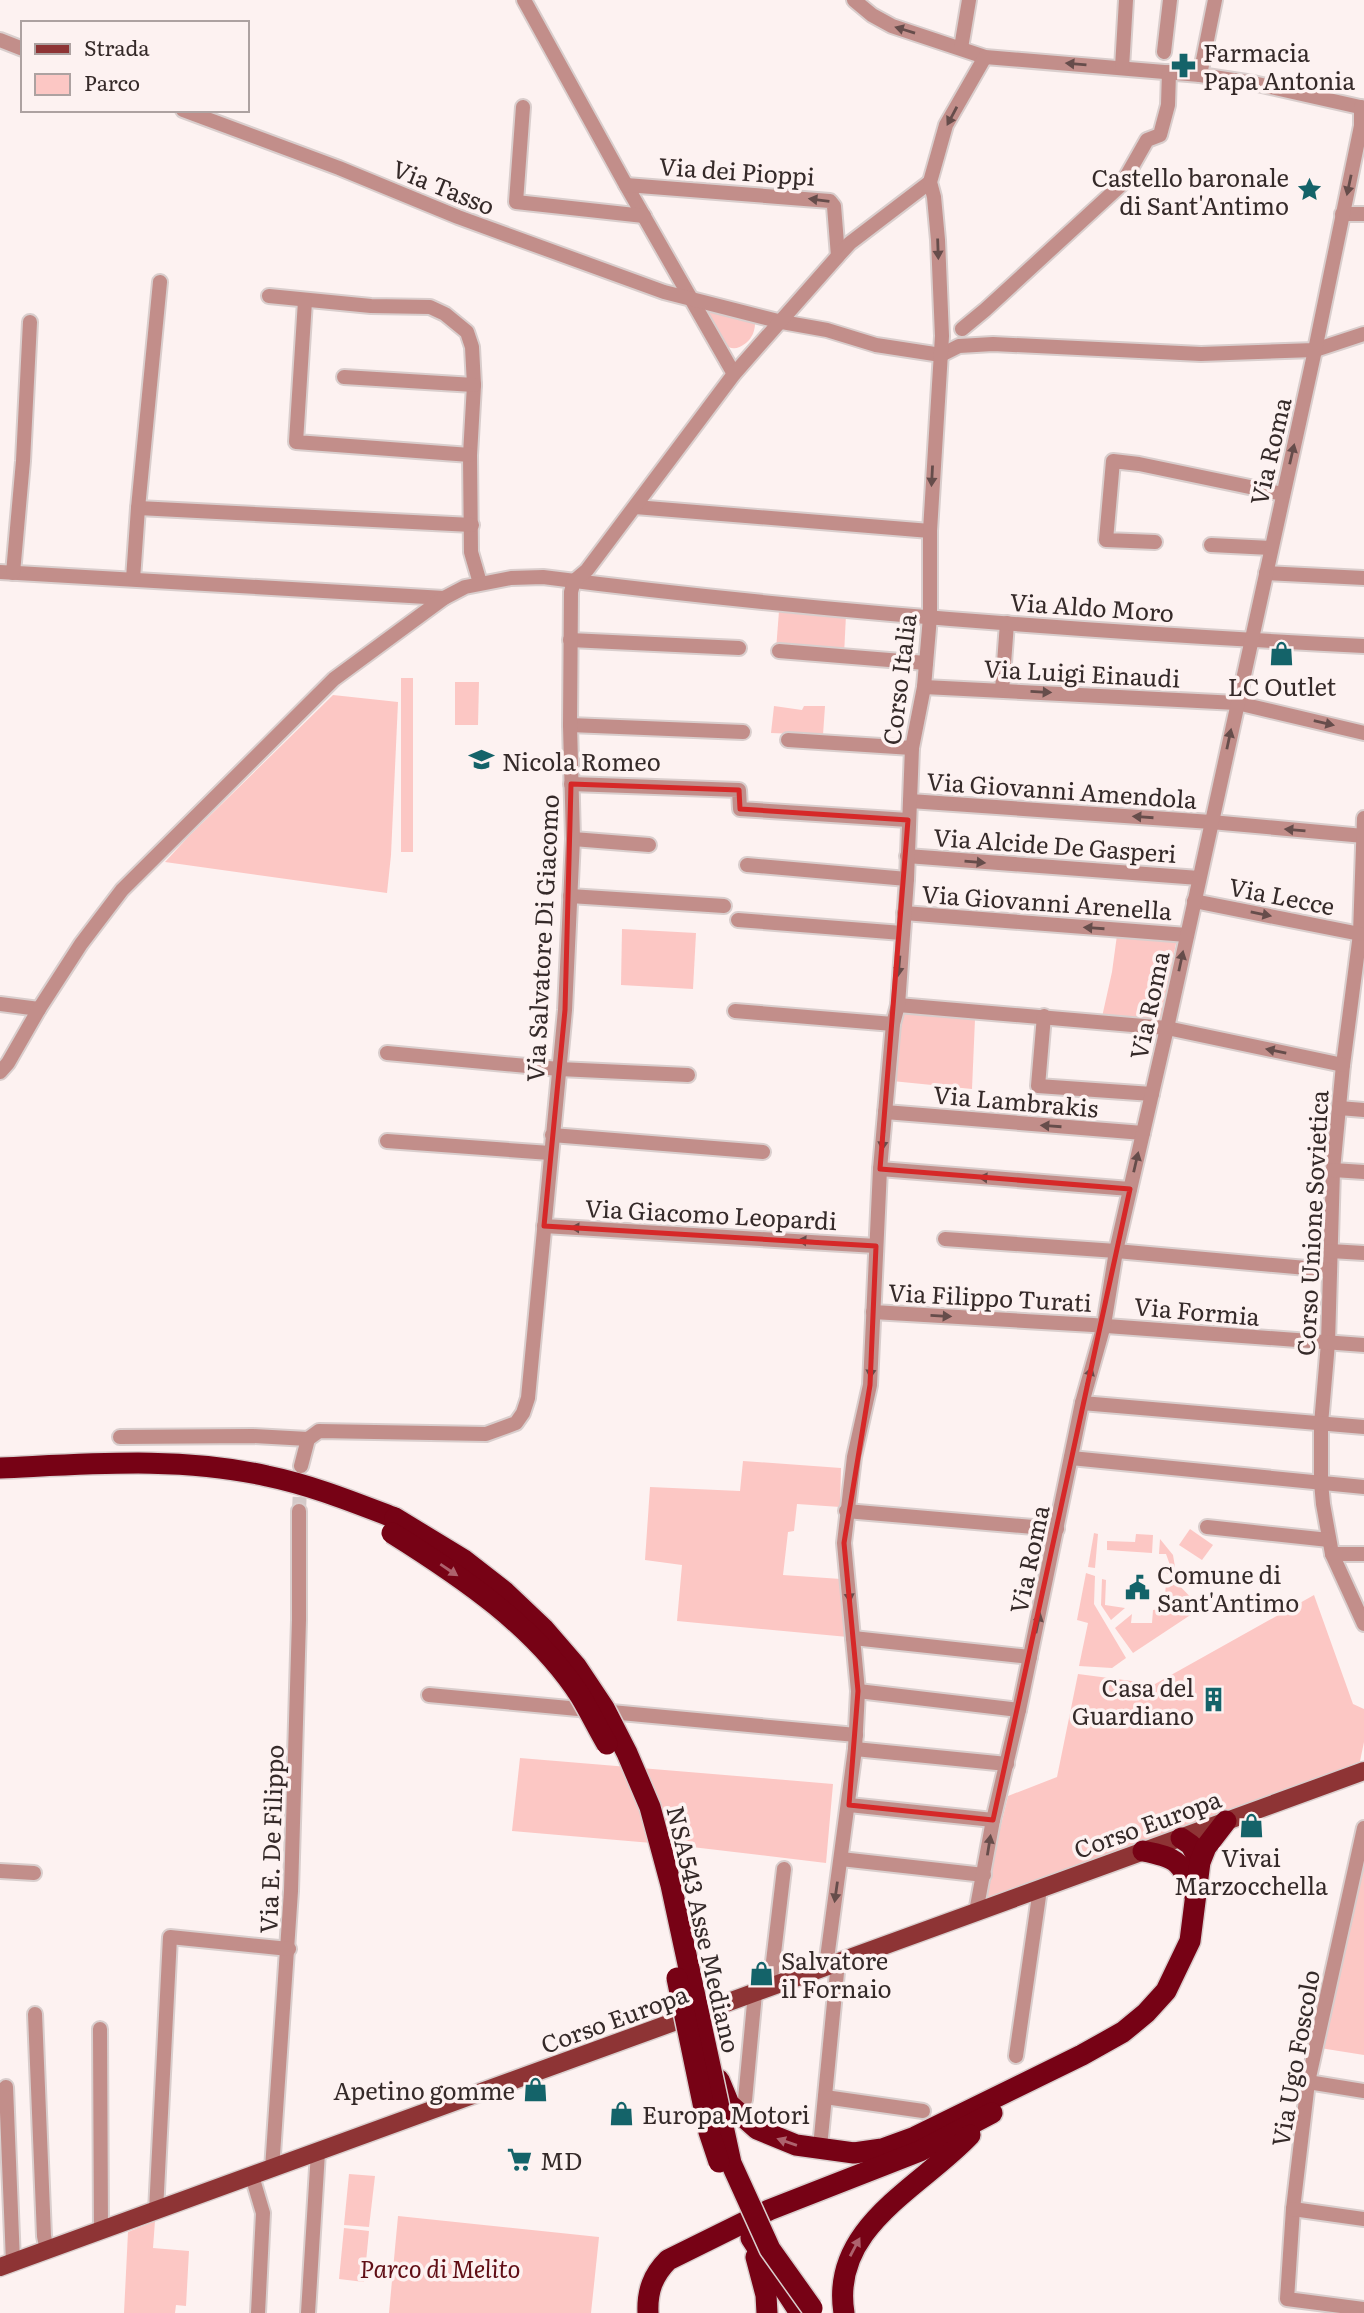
<svg xmlns="http://www.w3.org/2000/svg" width="1364" height="2313" viewBox="0 0 1364 2313" font-family="Literata,serif">
  <rect width="100%" height="100%" fill="#fdf2f1"/>
  <g fill="#fcc7c4">
    <path d="M 709,311 L 755,323 C 755,331 752,338 746,343 C 724,361 714,328 706,312 Z"/>
    <polygon points="779,611 846,615 844,655 776,650"/>
    <rect x="401" y="678" width="12" height="174"/>
    <polygon points="455,682 479,682 478,725 455,725"/>
    <polygon points="333,695 398,702 391,855 387,893 165,862 189,836"/>
    <polygon points="774,706 802,710 804,706 825,706 823,735 771,733"/>
    <polygon points="622,929 696,933 693,989 621,985"/>
    <polygon points="1117,935 1177,939 1159,1024 1102,1017 1112,972"/>
    <polygon points="899,1012 975,1019 972,1089 892,1081"/>
    <polygon points="743,1461 841,1468 840,1507 797,1504 794,1531 788,1532 783,1575 841,1579 848,1637 677,1621 682,1565 645,1560 650,1487 740,1491"/>
    <polygon points="1190,1529 1213,1545 1202,1560 1179,1545"/>
    <polygon points="1094,1533 1098,1534 1095,1568 1088,1567"/>
    <polygon points="1136,1534 1153,1535 1152,1553 1107,1550 1107,1541 1135,1542"/>
    <polygon points="1160,1539 1173,1555 1175,1567 1171,1573 1167,1574 1166,1569 1170,1565 1166,1554 1159,1554"/>
    <polygon points="1086,1573 1095,1576 1094,1604 1126,1658 1112,1668 1079,1666 1088,1623 1077,1620"/>
    <polygon points="1102,1579 1106,1580 1105,1605 1125,1608 1111,1620 1101,1605"/>
    <polygon points="1174,1580 1201,1608 1133,1653 1115,1628 1132,1614 1131,1623 1152,1623 1153,1610 1164,1608 1166,1583"/>
    <polygon points="1314,1595 1353,1704 1364,1709 1364,1742 1359,1766 982,1903 1008,1796 1057,1777 1078,1674 1155,1684"/>
    <polygon points="520,1758 833,1784 826,1863 675,1845 512,1831"/>
    <polygon points="1364,1850 1364,2055 1320,2048"/>
    <polygon points="349,2174 375,2176 369,2227 344,2225"/>
    <polygon points="398,2216 599,2237 591,2313 389,2313"/>
    <polygon points="155,2221 153,2248 189,2251 186,2306 176,2305 175,2313 124,2313 128,2232"/>
    <polygon points="344,2228 369,2231 364,2282 339,2279"/>
  </g>
  <g fill="none" stroke-linecap="round" stroke-linejoin="round">
    <polyline stroke="#d5cac9" stroke-width="14" stroke-dasharray="14 7" stroke-linecap="butt" points="299,1511 301,1466"/>
    <defs>
      <g id="minor">
        <polyline points="524,0 626,185 734,374"/>
        <polyline points="854,0 872,15 892,26 985,57 1200,75 1253,83 1364,108"/>
        <polyline points="0,40 23,49"/>
        <polyline points="961,48 969,0"/>
        <polyline points="1164,52 1170,0"/>
        <polyline points="1122,68 1126,0"/>
        <polyline points="1200,75 1215,0"/>
        <polyline points="523,107 516,202 644,216"/>
        <polyline points="183,110 339,168 458,217 664,292 782,322 827,330 876,345 941,355 959,346 993,344 1201,354 1315,350 1364,334"/>
        <polyline points="626,185 830,201 834,206 838,256"/>
        <polyline points="1342,214 1364,214"/>
        <polyline points="269,296 371,306 430,307 445,314 467,332 472,347 474,385 470,455 471,552 480,583"/>
        <polyline points="305,301 296,442 470,455"/>
        <polyline points="962,329 985,310 1122,184 1147,140 1160,135 1168,105 1169,72"/>
        <polyline points="344,377 474,385"/>
        <polyline points="635,507 930,531"/>
        <polyline points="138,508 472,525"/>
        <polyline points="1155,542 1106,540 1113,461 1139,464 1283,494"/>
        <polyline points="1211,545 1271,548"/>
        <polyline points="0,572 444,598"/>
        <polyline points="13,573 23,461 30,322"/>
        <polyline points="1266,573 1364,578"/>
        <polyline points="133,579 138,508 160,282"/>
        <polyline points="570,640 739,648"/>
        <polyline points="779,651 926,663"/>
        <polyline points="924,687 1237,703 1364,733"/>
        <polyline points="1002,690 1007,623"/>
        <polyline points="570,725 743,732"/>
        <polyline points="788,740 912,748"/>
        <polyline points="571,784 739,790 740,809 908,820"/>
        <polyline points="910,801 1211,822 1364,836"/>
        <polyline points="1364,818 1360,934 1343,1065 1333,1170 1328,1343 1321,1424 1321,1482 1323,1504 1332,1554 1364,1624"/>
        <polyline points="573,839 649,845"/>
        <polyline points="907,856 1199,878"/>
        <polyline points="747,865 907,879"/>
        <polyline points="570,896 724,906"/>
        <polyline points="1194,901 1360,934"/>
        <polyline points="904,913 1187,935"/>
        <polyline points="738,920 902,933"/>
        <polyline points="0,1004 39,1009"/>
        <polyline points="898,1005 1167,1028 1343,1065"/>
        <polyline points="735,1011 893,1024"/>
        <polyline points="1044,1016 1038,1086 1152,1094"/>
        <polyline points="387,1053 559,1069 688,1075"/>
        <path d="M 0,1072 L 8,1063 L 39,1009 L 81,944 L 122,890 L 334,679 L 444,598 L 465,587 L 511,578 L 543,577 C 815,612 1090,632 1364,646"/>
        <polyline points="1339,1108 1364,1110"/>
        <polyline points="885,1112 1143,1133"/>
        <polyline points="552,1135 763,1152"/>
        <polyline points="387,1141 550,1153"/>
        <polyline points="880,1169 1130,1189"/>
        <polyline points="1333,1170 1364,1172"/>
        <polyline points="544,1226 876,1246"/>
        <polyline points="945,1239 1116,1251 1329,1270"/>
        <polyline points="1330,1251 1364,1253"/>
        <polyline points="873,1312 1093,1325 1364,1345"/>
        <polyline points="1082,1403 1364,1427"/>
        <polyline points="120,1437 253,1436 308,1439"/>
        <polyline points="1071,1458 1364,1487"/>
        <polyline points="301,1466 308,1439 319,1431 486,1434 516,1423 523,1413 528,1398 565,1010 573,839 570,725 571,592 574,581 587,570 734,374 838,256 850,243 930,182"/>
        <polyline points="846,1511 1057,1529"/>
        <polyline points="1207,1527 1329,1540"/>
        <polyline points="1332,1554 1364,1554"/>
        <polyline points="853,1638 1030,1657"/>
        <polyline points="858,1691 1019,1710"/>
        <polyline points="429,1695 856,1735"/>
        <polyline points="855,1749 1007,1764"/>
        <polyline points="849,1805 993,1820"/>
        <polyline points="1364,1828 1308,2082 1293,2209 1287,2299 1364,2309"/>
        <polyline points="841,1859 984,1875"/>
        <polyline points="0,1871 34,1873"/>
        <polyline points="976,1912 993,1820 1019,1710 1082,1403 1104,1325 1116,1251 1167,1028 1315,350 1361,126 1361,107"/>
        <polyline points="826,1966 855,1749 858,1691 844,1543 854,1457 870,1385 880,1169 893,1024 898,1005 907,879 912,748 924,687 930,617 930,531 942,336 938,240 934,197 930,182 946,125 985,57"/>
        <polyline points="770,1987 784,1869"/>
        <polyline points="35,2014 44,2236 47,2250"/>
        <polyline points="100,2029 101,2231"/>
        <polyline points="1016,2056 1040,1889"/>
        <polyline points="1308,2082 1364,2091"/>
        <polyline points="6,2087 13,2262"/>
        <polyline points="825,2097 923,2111"/>
        <polyline points="745,2100 755,1993"/>
        <polyline points="821,2137 838,1962"/>
        <polyline points="272,2169 291,1891 299,1620 299,1511"/>
        <polyline points="252,2176 263,2213 258,2313"/>
        <polyline points="1293,2209 1364,2219"/>
        <polyline points="156,2211 170,1937 289,1949"/>
        <polyline points="308,2313 318,2152"/>
      </g>
      <polyline id="major" points="0,2267 1364,1771"/>
      <g id="highway">
        <path d="M 0,1468 C 89,1464 180,1456 267,1476 C 311,1485 353,1502 395,1518"/>
        <polyline points="1181,1838 1191,1845 1200,1862"/>
        <path d="M 1143,1851 C 1180,1858 1181,1863 1195,1896"/>
        <polyline points="719,2080 729,2104 757,2129 796,2145 854,2153 882,2149 915,2137 1082,2055 1123,2032 1146,2013 1166,1991 1190,1941 1200,1862 1206,1847 1226,1821"/>
        <polyline points="751,2238 800,2313"/>
        <polyline points="756,2257 766,2295 767,2313"/>
        <path d="M 648,2313 C 647,2291 653,2275 668,2260 L 769,2210 L 920,2151 L 992,2113"/>
        <path d="M 844,2313 C 830,2227 920,2188 970,2135"/>
      </g>
    </defs>
    <use href="#minor" stroke="#d9cecd" stroke-width="18"/>
    <use href="#major" stroke="#d9cecd" stroke-width="21"/>
    <use href="#highway" stroke="#d9cecd" stroke-width="24"/>
    <use href="#minor" stroke="#c28e8a" stroke-width="14"/>
    <use href="#major" stroke="#8e3435" stroke-width="18"/>
    <use href="#highway" stroke="#770215" stroke-width="21"/>
    <defs>
      <g id="highway-bridge">
        <polyline points="395,1518 464,1560 505,1592 544,1629 576,1666 604,1708 627,1753 650,1807 671,1885 731,2163 770,2249 812,2308"/>
        <path d="M 392,1533 C 462,1577 535,1626 581,1697 C 590,1712 598,1729 607,1744"/>
        <polyline points="677,1978 709,2132 719,2162"/>
      </g>
    </defs>
    <use href="#highway-bridge" stroke="#d9cecd" stroke-width="24" stroke-linecap="butt"/>
    <use href="#highway-bridge" stroke="#770215" stroke-width="21"/>
  </g>
  <defs><path id="oneway-solid" d="M-6-.8H1V-3.2L6.5 0L1 3.2V.8H-6Z" transform="scale(1.75)"/></defs>
  <g fill="#664d4b">
    <use href="#oneway-solid" transform="translate(905 30) rotate(-163)"/>
    <use href="#oneway-solid" transform="translate(1076 64) rotate(-175)"/>
    <use href="#oneway-solid" transform="translate(952 116) rotate(118)"/>
    <use href="#oneway-solid" transform="translate(1349 185) rotate(102)"/>
    <use href="#oneway-solid" transform="translate(819 200) rotate(-173)"/>
    <use href="#oneway-solid" transform="translate(938 249) rotate(88)"/>
    <use href="#oneway-solid" transform="translate(1292 454) rotate(-77)"/>
    <use href="#oneway-solid" transform="translate(932 476) rotate(93)"/>
    <use href="#oneway-solid" transform="translate(1041 692) rotate(3)"/>
    <use href="#oneway-solid" transform="translate(1324 723) rotate(13)"/>
    <use href="#oneway-solid" transform="translate(1229 739) rotate(-78)"/>
    <use href="#oneway-solid" transform="translate(1143 817) rotate(-176)"/>
    <use href="#oneway-solid" transform="translate(1295 830) rotate(-175)"/>
    <use href="#oneway-solid" transform="translate(975 862) rotate(5)"/>
    <use href="#oneway-solid" transform="translate(1261 914) rotate(11)"/>
    <use href="#oneway-solid" transform="translate(1094 928) rotate(-176)"/>
    <use href="#oneway-solid" transform="translate(1181 961) rotate(-78)"/>
    <use href="#oneway-solid" transform="translate(899 966) rotate(95)"/>
    <use href="#oneway-solid" transform="translate(1276 1051) rotate(-168)"/>
    <use href="#oneway-solid" transform="translate(1051 1126) rotate(-176)"/>
    <use href="#oneway-solid" transform="translate(883 1140) rotate(95)"/>
    <use href="#oneway-solid" transform="translate(1136 1162) rotate(-77)"/>
    <use href="#oneway-solid" transform="translate(989 1178) rotate(-175)"/>
    <use href="#oneway-solid" transform="translate(581 1228) rotate(-177)"/>
    <use href="#oneway-solid" transform="translate(808 1241) rotate(-176)"/>
    <use href="#oneway-solid" transform="translate(941 1316) rotate(3)"/>
    <use href="#oneway-solid" transform="translate(871 1368) rotate(94)"/>
    <use href="#oneway-solid" transform="translate(1089 1377) rotate(-74)"/>
    <use href="#oneway-solid" transform="translate(849 1592) rotate(85)"/>
    <use href="#oneway-solid" transform="translate(1038 1623) rotate(-78)"/>
    <use href="#oneway-solid" transform="translate(989 1845) rotate(-81)"/>
    <use href="#oneway-solid" transform="translate(836 1892) rotate(98)"/>
  </g>
  <g fill="#ad626d">
    <use href="#oneway-solid" transform="translate(449 1570) rotate(34)"/>
    <use href="#oneway-solid" transform="translate(787 2142) rotate(-161)"/>
    <use href="#oneway-solid" transform="translate(855 2247) rotate(-62)"/>
  </g>
  <path fill="none" stroke="#d62828" stroke-width="5" stroke-linejoin="round" d="M 571,784 L 739,790 L 740,809 L 908,820 L 880,1169 L 1130,1189 L 993,1820 L 849,1805 L 858,1691 L 844,1543 L 870,1385 L 876,1246 L 544,1226 L 565,1010 Z"/>
  <defs>
    <symbol id="pharmacy-bare" viewBox="-9 -9 18 18"><path d="M-2-6h4v4h4v4h-4v4h-4v-4h-4v-4h4Z" fill="#146369" stroke="#fdf2f1" stroke-width="2.5" paint-order="stroke"/></symbol>
    <symbol id="sight-bare" viewBox="-9 -9 18 18"><path d="M0-6L1.8-2.2L6-1.7L2.9 1.2L3.7 5.4L0 3.3L-3.7 5.4L-2.9 1.2L-6-1.7L-1.8-2.2Z" fill="#146369" stroke="#fdf2f1" stroke-width="2.5" paint-order="stroke"/></symbol>
    <symbol id="shop-bare" viewBox="-9 -9 18 18"><path d="M-5-2.5h2.3a2.7 3.5 0 0 1 5.4 0H5L5.5 6h-11ZM-1.5-2.5h3a1.5 2.3 0 0 0-3 0Z" fill="#146369" stroke="#fdf2f1" stroke-width="2.5" paint-order="stroke"/></symbol>
    <symbol id="school-bare" viewBox="-9 -9 18 18"><path d="M0-5L7-2L0 1L-7-2ZM-4 1L0 2.5L4 1V4Q0 6-4 4Z" fill="#146369" stroke="#fdf2f1" stroke-width="2.5" paint-order="stroke"/></symbol>
    <symbol id="civic-bare" viewBox="-9 -9 18 18"><path d="M-.6-6.5H3V-4.5H.6V-3L4-1V1h2V6H-6V1h2V-1L-.6-3ZM-1.2 2.5V6h2.4V2.5Z" fill="#146369" stroke="#fdf2f1" stroke-width="2.5" paint-order="stroke"/></symbol>
    <symbol id="building-bare" viewBox="-9 -9 18 18"><path d="M-4-6H4V6H1V3H-1V6H-4ZM-2.5-4.3h1.7v1.8h-1.7ZM.8-4.3h1.7v1.8H.8ZM-2.5-1h1.7V.8h-1.7ZM.8-1h1.7V.8H.8Z" fill="#146369" stroke="#fdf2f1" stroke-width="2.5" paint-order="stroke"/></symbol>
    <symbol id="supermarket-bare" viewBox="-9 -9 18 18"><path d="M-6-5.5h2.5l.6 2H6L4.5 2H-2.5L-4.4-4H-6ZM-1.5 3.2a1.3 1.3 0 1 0 .1 0ZM3 3.2a1.3 1.3 0 1 0 .1 0Z" fill="#146369" stroke="#fdf2f1" stroke-width="2.5" paint-order="stroke"/></symbol>
  </defs>
  <g fill-rule="evenodd">
    <use href="#pharmacy-bare" x="1166" y="48" width="35" height="35"/>
    <use href="#sight-bare" x="1292" y="172" width="35" height="35"/>
    <use href="#shop-bare" x="1264" y="636" width="35" height="35"/>
    <use href="#school-bare" x="464" y="742" width="35" height="35"/>
    <use href="#civic-bare" x="1120" y="1570" width="35" height="35"/>
    <use href="#building-bare" x="1196" y="1682" width="35" height="35"/>
    <use href="#shop-bare" x="1234" y="1808" width="35" height="35"/>
    <use href="#shop-bare" x="744" y="1956" width="35" height="35"/>
    <use href="#shop-bare" x="518" y="2072" width="35" height="35"/>
    <use href="#shop-bare" x="604" y="2096" width="35" height="35"/>
    <use href="#supermarket-bare" x="502" y="2142" width="35" height="35"/>
  </g>
  <g text-anchor="middle" dominant-baseline="central" stroke-width="7" stroke-linejoin="round" paint-order="stroke">
    <g font-size="24" fill="#352a29" stroke="#fdf2f1" text-anchor="start">
      <text x="1203" y="51">Farmacia<tspan x="1203" dy="28">Papa Antonia</tspan></text>
      <text x="1289" y="176" text-anchor="end">Castello baronale<tspan x="1289" dy="28">di Sant'Antimo</tspan></text>
      <text x="1282" y="685" text-anchor="middle">LC Outlet</text>
      <text x="502" y="760">Nicola Romeo</text>
      <text x="1157" y="1573">Comune di<tspan x="1157" dy="28">Sant'Antimo</tspan></text>
      <text x="1194" y="1686" text-anchor="end">Casa del<tspan x="1194" dy="28">Guardiano</tspan></text>
      <text x="1251" y="1856" text-anchor="middle">Vivai<tspan x="1251" dy="28">Marzocchella</tspan></text>
      <text x="781" y="1959">Salvatore<tspan x="781" dy="28">il Fornaio</tspan></text>
      <text x="515" y="2089" text-anchor="end">Apetino gomme</text>
      <text x="642" y="2113">Europa Motori</text>
      <text x="540" y="2159">MD</text>
    </g>
    <g font-size="24" fill="#352a29" stroke="#fdf2f1">
      <text transform="translate(737 170) rotate(4)">Via dei Pioppi</text>
      <text transform="translate(444 186) rotate(22)">Via Tasso</text>
      <text transform="translate(1269 451) rotate(-77)">Via Roma</text>
      <text transform="translate(1092 606) rotate(4)">Via Aldo Moro</text>
      <text transform="translate(1082 672) rotate(3)">Via Luigi Einaudi</text>
      <text transform="translate(898 679) rotate(-83)">Corso Italia</text>
      <text transform="translate(1062 789) rotate(4)">Via Giovanni Amendola</text>
      <text transform="translate(1055 844) rotate(4)">Via Alcide De Gasperi</text>
      <text transform="translate(1282 895) rotate(11)">Via Lecce</text>
      <text transform="translate(1047 901) rotate(4)">Via Giovanni Arenella</text>
      <text transform="translate(541 938) rotate(-87)">Via Salvatore Di Giacomo</text>
      <text transform="translate(1148 1005) rotate(-78)">Via Roma</text>
      <text transform="translate(1016 1100) rotate(5)">Via Lambrakis</text>
      <text transform="translate(711 1213) rotate(3)">Via Giacomo Leopardi</text>
      <text transform="translate(1311 1223) rotate(-87)">Corso Unione Sovietica</text>
      <text transform="translate(990 1296) rotate(3)">Via Filippo Turati</text>
      <text transform="translate(1197 1310) rotate(5)">Via Formia</text>
      <text transform="translate(1028 1559) rotate(-78)">Via Roma</text>
      <text transform="translate(1147 1823) rotate(-20)">Corso Europa</text>
      <text transform="translate(270 1839) rotate(-88)">Via E. De Filippo</text>
      <text transform="translate(705 1929) rotate(77)">NSA543 Asse Mediano</text>
      <text transform="translate(614 2018) rotate(-20)">Corso Europa</text>
      <text transform="translate(1294 2058) rotate(-80)">Via Ugo Foscolo</text>
    </g>
    <g font-size="24" font-style="italic" fill="#600e15" stroke="#fdf2f1">
      <text x="440" y="2267">Parco di Melito</text>
    </g>
  </g>
  <rect x="21" y="21" width="228" height="91" fill="#fdf2f1" stroke="#ada2a1" stroke-width="2"/>
  <rect x="35" y="44" width="35" height="10" fill="#8e3435" stroke="#ada2a1" stroke-width="2"/>
  <text x="84" y="56" font-size="21" fill="#352a29">Strada</text>
  <rect x="35" y="74" width="35" height="21" fill="#fcc7c4" stroke="#ada2a1" stroke-width="2"/>
  <text x="84" y="91" font-size="21" fill="#352a29">Parco</text>
</svg>
